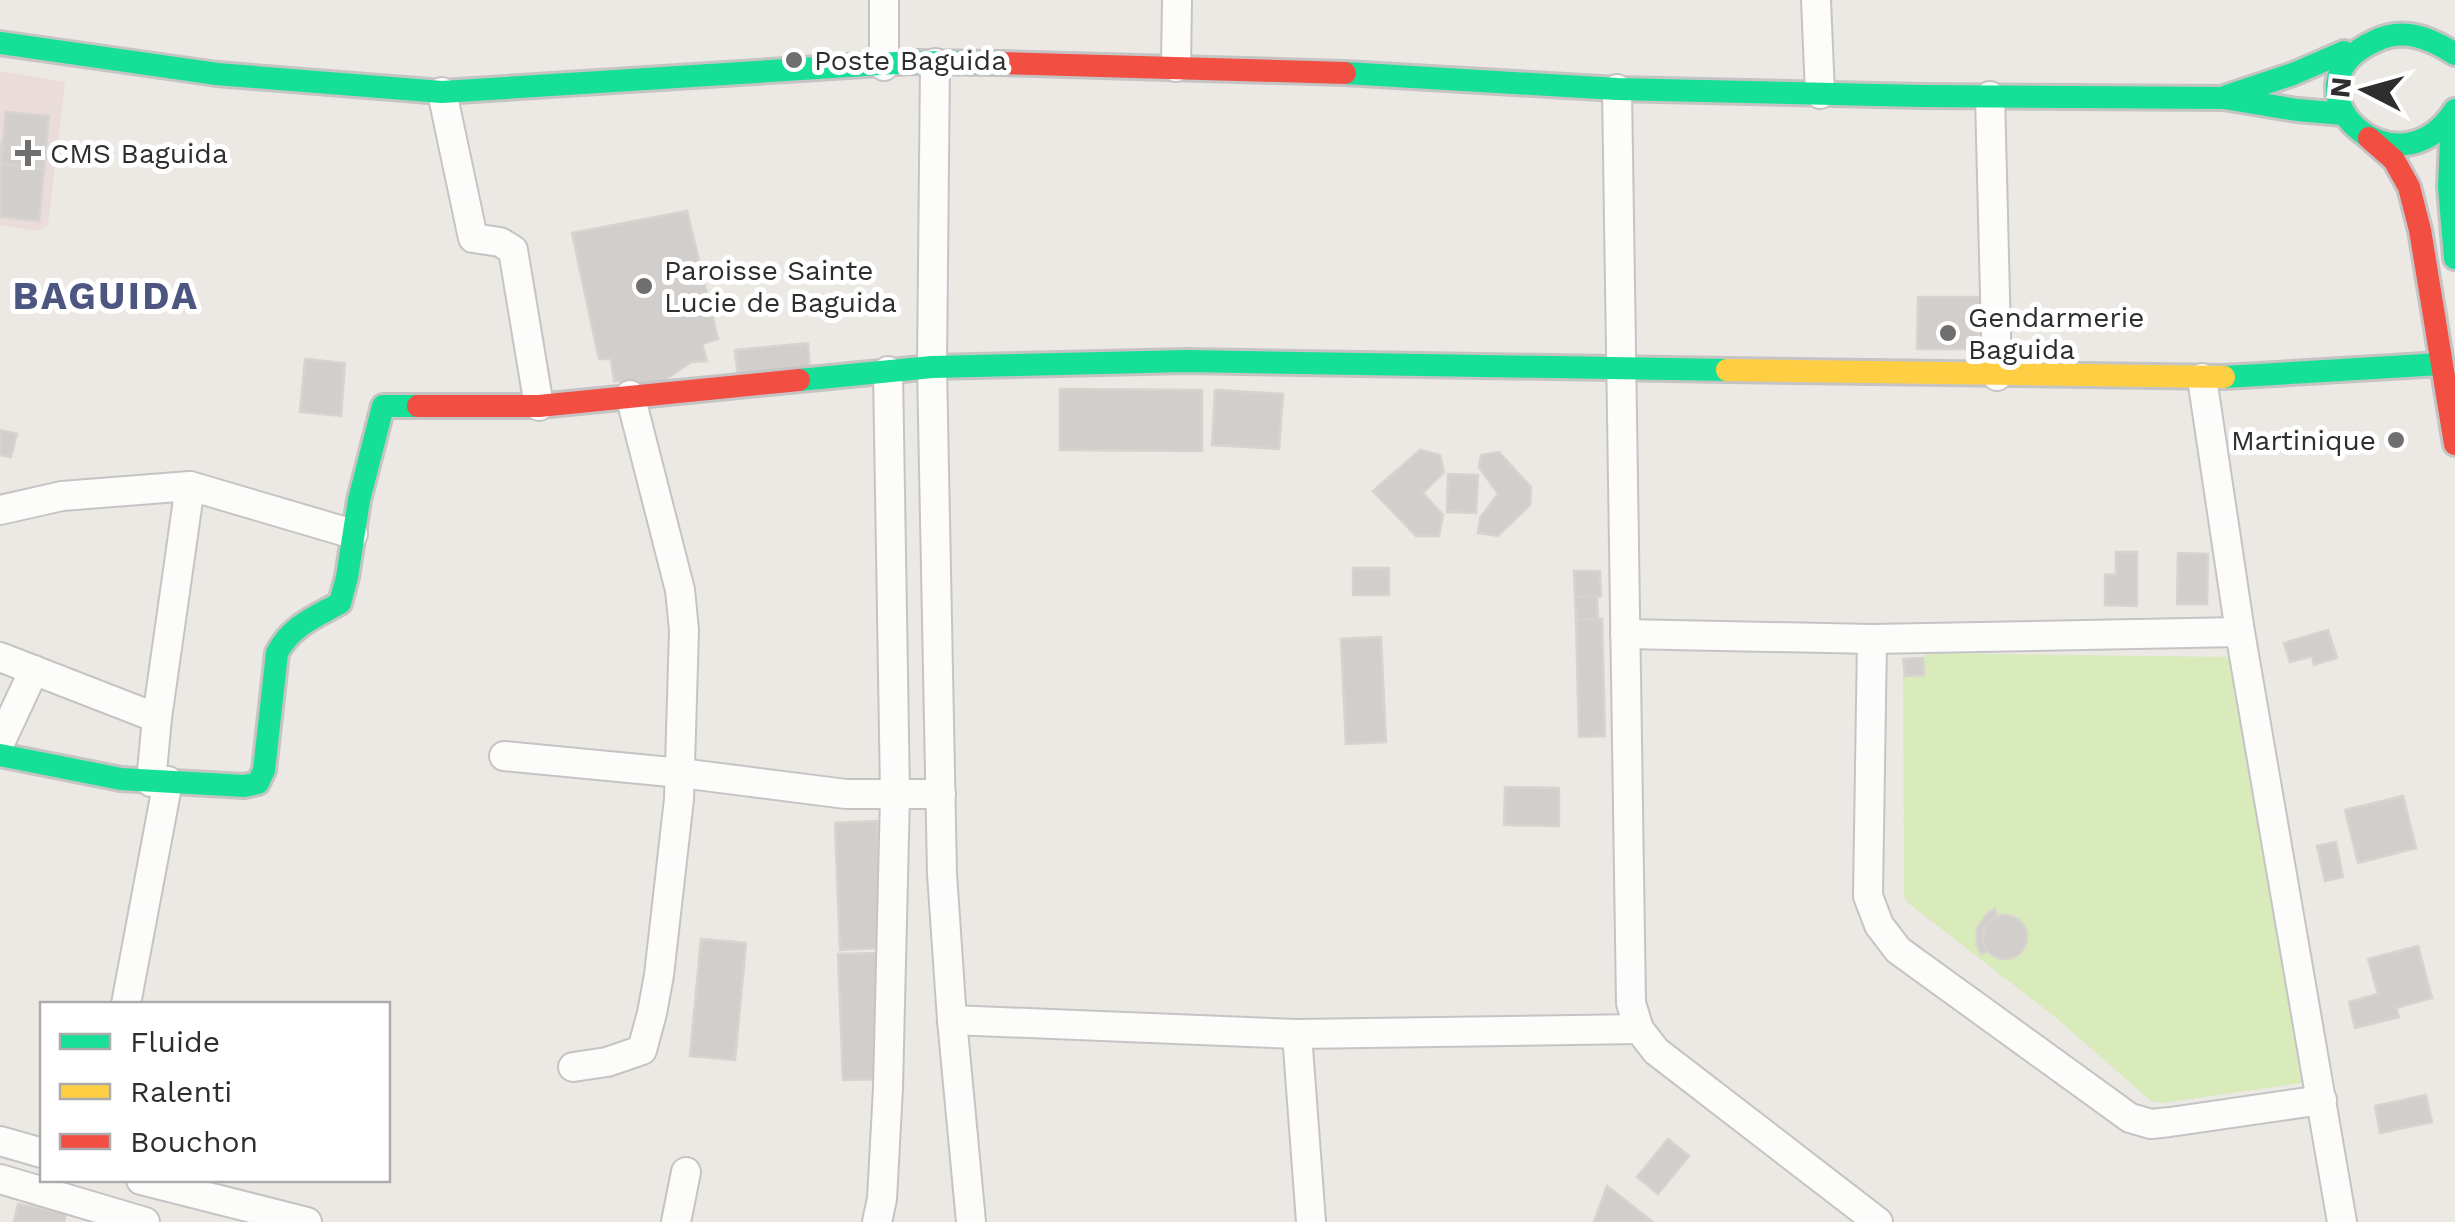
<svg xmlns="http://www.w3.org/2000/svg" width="2455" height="1222" viewBox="0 0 2455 1222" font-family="'Work Sans',sans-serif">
  <rect width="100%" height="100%" fill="#ece8e4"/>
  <polygon fill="#e9dcdb" points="0,71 65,82 48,225 37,231 0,225"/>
  <polygon fill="#d9eabb" points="1927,653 2228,657 2234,665 2313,1072 2302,1083 2162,1103 2151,1101 2055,1017 1908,903 1904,896 1903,658 1923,657"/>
  <g fill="#d1cecb" stroke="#d7d4d0" stroke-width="2.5">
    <polygon points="6,112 49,116 44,169 1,164"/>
    <polygon points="0,144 3,144 1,164 44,169 39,221 0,217"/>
    <polygon points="687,211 718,339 702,344 707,361 691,362 661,383 614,381 611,359 599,359 572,233"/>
    <polygon points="1918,297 1988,297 1988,318 1979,318 1979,349 1917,349"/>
    <polygon points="808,343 810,371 738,379 735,350"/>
    <polygon points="305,359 345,363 341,416 300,412"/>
    <polygon points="1060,389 1202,390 1202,451 1060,450"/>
    <polygon points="1215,390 1283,394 1279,449 1212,445"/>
    <polygon points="0,430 17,434 11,457 0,455"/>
    <polygon points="1420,450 1440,455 1444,472 1423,493 1443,515 1439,536 1416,536 1373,491"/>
    <polygon points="1499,452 1531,487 1530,505 1498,536 1478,533 1480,518 1498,494 1479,467 1481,455"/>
    <polygon points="1448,474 1478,475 1476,513 1447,512"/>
    <polygon points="2116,552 2137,552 2137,606 2105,605 2105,574 2116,575"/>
    <polygon points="2178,553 2208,554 2207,604 2177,604"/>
    <rect x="1353" y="568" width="36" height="27"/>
    <polygon points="1574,571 1600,571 1601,596 1575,597"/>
    <polygon points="1597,596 1598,619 1576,620 1575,597"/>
    <polygon points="1602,619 1605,736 1579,737 1576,620"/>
    <polygon points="2328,630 2337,658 2314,665 2312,656 2290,662 2284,643"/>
    <polygon points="1381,637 1386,742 1346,744 1341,639"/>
    <polygon points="1923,658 1924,675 1905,676 1903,659"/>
    <polygon points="1505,787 1559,788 1559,826 1504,825"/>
    <polygon points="2403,796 2416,848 2358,863 2345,810"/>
    <polygon points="877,821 882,948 840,950 835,823"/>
    <polygon points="2336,842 2343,877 2325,881 2317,846"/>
    <polygon points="1995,909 1997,916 1991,919 1984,931 1983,938 1988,951 1981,954 1977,946 1977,928 1987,914"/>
    <circle cx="2005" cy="937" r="22"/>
    <polygon points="701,939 746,943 735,1060 690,1056"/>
    <polygon points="2418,946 2432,998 2396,1008 2399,1017 2355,1028 2349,1002 2378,994 2368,959"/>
    <polygon points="880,953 885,1079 843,1080 838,954"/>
    <polygon points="2426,1095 2432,1122 2380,1133 2375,1106"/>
    <polygon points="1668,1139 1689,1156 1658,1194 1637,1177"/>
    <polygon points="1607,1186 1653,1222 1594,1222"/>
    <polygon points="18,1204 66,1213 64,1222 14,1222"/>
  </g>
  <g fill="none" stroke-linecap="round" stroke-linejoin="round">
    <defs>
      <g id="street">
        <polyline points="1816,0 1820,94"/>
        <polyline points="935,63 932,367 942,874 952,1020 971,1222"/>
        <polyline points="884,66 884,0"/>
        <polyline points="1176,67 1177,0"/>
        <polyline points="1617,89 1631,1003 1639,1029 1656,1051 1878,1222"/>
        <polyline points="442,92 473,238 500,242 513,250 539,406"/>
        <polyline points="1990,96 1997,376"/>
        <polyline points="2202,378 2240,632 2342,1222"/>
        <polyline points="0,510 62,496 190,486 353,534"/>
        <polyline points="1625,634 1872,639 2240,632"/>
        <polyline points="1872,639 1868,896 1879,925 1898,950 2130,1118 2151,1124 2170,1122 2322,1100"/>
        <polyline points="0,657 157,718"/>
        <polyline points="0,743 34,670"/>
        <polyline points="504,756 681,773 846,794 941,794"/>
        <polyline points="151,782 157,718 190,486"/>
        <polyline points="126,1004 168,781"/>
        <polyline points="952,1020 1297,1034 1639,1029"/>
        <polyline points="1297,1034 1311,1222"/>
        <polyline points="573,1067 607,1062 642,1050 652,1013 659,975 679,799 684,630 680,590 630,395"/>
        <polyline points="0,1141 42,1153"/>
        <polyline points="0,1179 145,1222"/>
        <polyline points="141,1180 307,1222"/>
        <polyline points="676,1222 686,1172"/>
        <polyline points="877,1222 882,1199 888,1088 895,795 888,371"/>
      </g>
      <g id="fast">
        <polyline points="0,43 217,74 442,92 912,62 1001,63"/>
        <path d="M 2455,54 C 2430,38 2404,27 2375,41 C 2276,86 2395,202 2455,110"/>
        <polyline points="1345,73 1617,89 1922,96 2224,98 2297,110 2344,114"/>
        <polyline points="2227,96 2293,74 2344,52"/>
        <polyline points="2452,116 2449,187 2455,258"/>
        <polyline points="2224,377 2441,364"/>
        <polyline points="799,380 932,367 1187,361 1727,370"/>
        <path d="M 0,755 L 121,779 L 244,786 L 258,783 L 264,770 L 277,653 C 291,626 315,617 340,603 L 347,577 L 359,500 L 383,406 L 418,406"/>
      </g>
      <polyline id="slow" points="1727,370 2224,377"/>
      <g id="jam">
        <polyline points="1001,63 1345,73"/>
        <polyline points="2369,138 2394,160 2409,187 2420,230 2455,444"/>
        <polyline points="418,406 539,406 799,380"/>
      </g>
    </defs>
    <use href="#street" stroke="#c5c4c5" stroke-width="32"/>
    <use href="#fast" stroke="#c5c4c5" stroke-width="28"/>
    <use href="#slow" stroke="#c5c4c5" stroke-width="28"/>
    <use href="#jam" stroke="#c5c4c5" stroke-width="28"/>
    <use href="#street" stroke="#fcfcfb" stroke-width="28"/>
    <use href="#fast" stroke="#16e098" stroke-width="22"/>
    <use href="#slow" stroke="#ffcf43" stroke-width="22"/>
    <use href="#jam" stroke="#f24e42" stroke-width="22"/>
  </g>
  <g fill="#706f6e" stroke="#fff" stroke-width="4">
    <circle cx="794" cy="60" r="10"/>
    <path d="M23 138h10v10h10v10h-10v10h-10v-10h-10v-10h10z"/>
    <circle cx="644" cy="286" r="10"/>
    <circle cx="1948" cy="333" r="10"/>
    <circle cx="2396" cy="440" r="10"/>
  </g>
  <g text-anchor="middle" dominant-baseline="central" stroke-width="10" stroke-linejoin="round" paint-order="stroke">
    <g font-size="28" fill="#2e2e2e" stroke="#fff" text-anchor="start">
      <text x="814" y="60">Poste Baguida</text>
      <text x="50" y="153">CMS Baguida</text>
      <text x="664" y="270">Paroisse Sainte<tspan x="664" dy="32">Lucie de Baguida</tspan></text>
      <text x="1968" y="317">Gendarmerie<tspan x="1968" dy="32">Baguida</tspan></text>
      <text x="2376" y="440" text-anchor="end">Martinique</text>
    </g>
    <g font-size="38" font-weight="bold" letter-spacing="2.5" fill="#4d5680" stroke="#fff">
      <text x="106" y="296">BAGUIDA</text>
    </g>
  </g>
  <rect x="40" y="1002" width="350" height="180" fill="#ffffff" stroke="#ababab" stroke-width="2.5"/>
  <rect x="60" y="1034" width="50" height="15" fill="#16e098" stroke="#ababab" stroke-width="2.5"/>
  <text x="130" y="1052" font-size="30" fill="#2e2e2e">Fluide</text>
  <rect x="60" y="1084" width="50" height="15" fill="#ffcf43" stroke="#ababab" stroke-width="2.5"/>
  <text x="130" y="1102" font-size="30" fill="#2e2e2e">Ralenti</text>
  <rect x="60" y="1134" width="50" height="15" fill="#f24e42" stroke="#ababab" stroke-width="2.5"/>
  <text x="130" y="1152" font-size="30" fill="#2e2e2e">Bouchon</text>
  <g transform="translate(2365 90) rotate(276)" stroke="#ffffff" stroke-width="8" paint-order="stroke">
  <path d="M0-8L18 38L0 25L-18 38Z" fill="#2e2e2e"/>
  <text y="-15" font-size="28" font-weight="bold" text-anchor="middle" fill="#2e2e2e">N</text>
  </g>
</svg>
